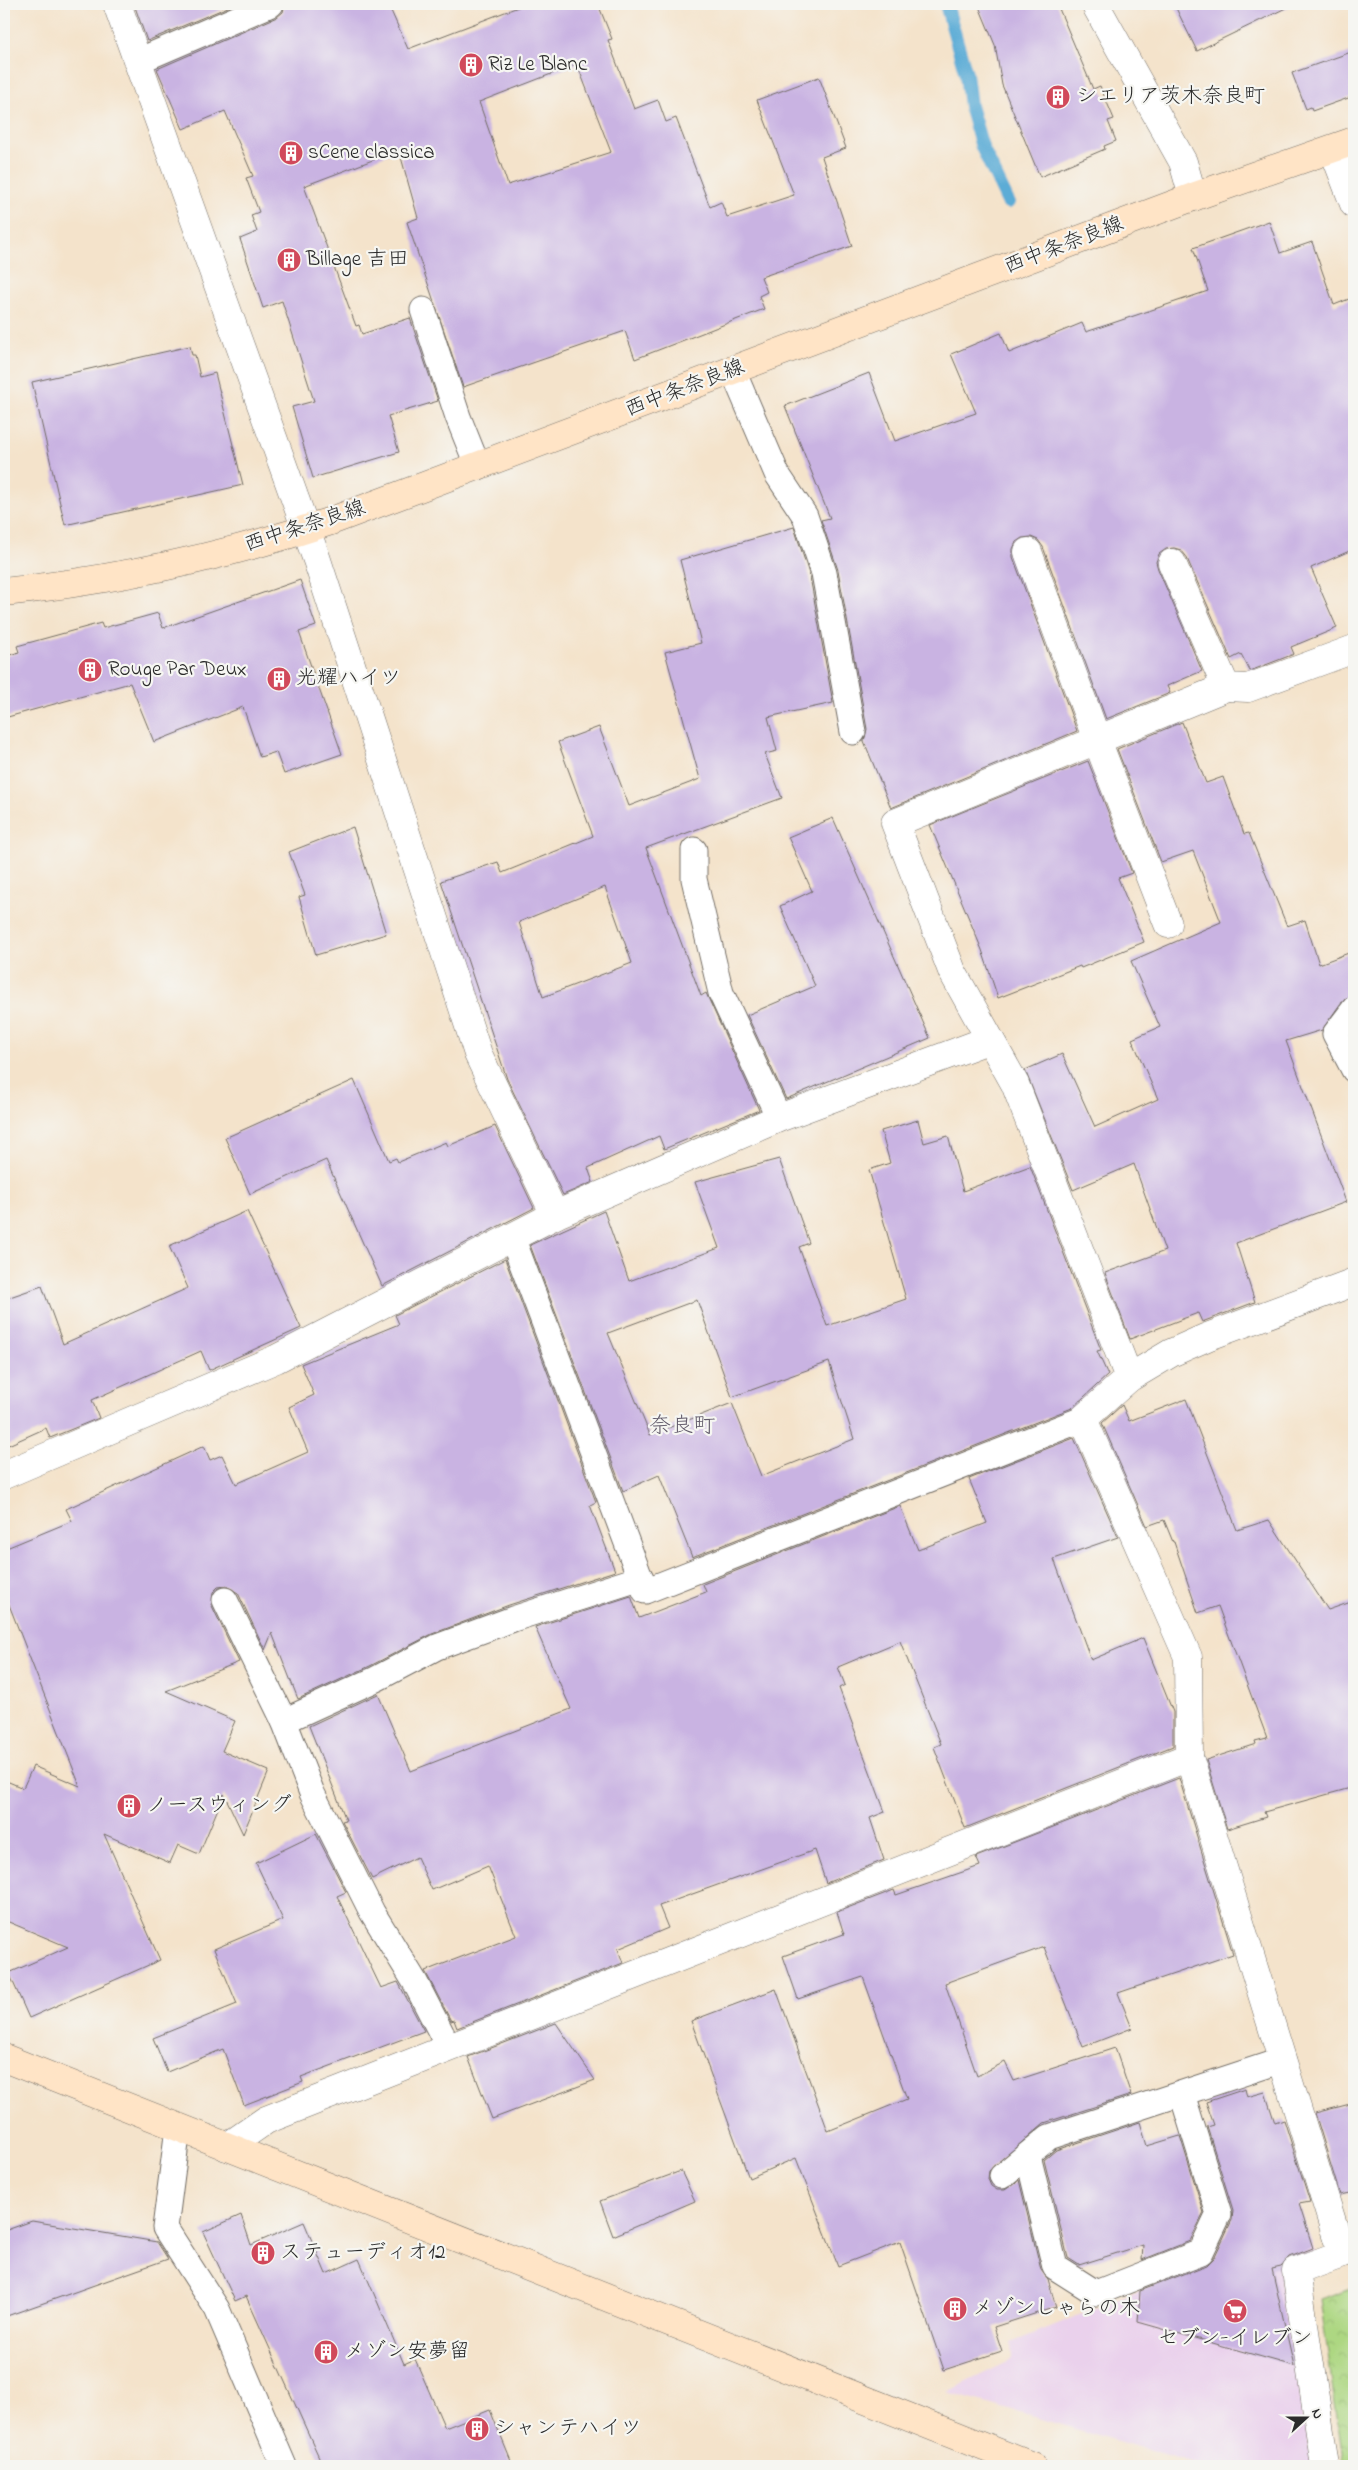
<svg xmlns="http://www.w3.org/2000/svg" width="1358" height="2470" viewBox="0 0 1358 2470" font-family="'Indie Flower','Klee One',sans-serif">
  <defs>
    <pattern id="park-crowns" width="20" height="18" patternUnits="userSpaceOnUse" patternTransform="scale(1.25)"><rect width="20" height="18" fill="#add782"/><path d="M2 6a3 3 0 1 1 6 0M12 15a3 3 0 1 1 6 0" fill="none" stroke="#95b970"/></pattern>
  </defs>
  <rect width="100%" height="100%" fill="#f6f6f2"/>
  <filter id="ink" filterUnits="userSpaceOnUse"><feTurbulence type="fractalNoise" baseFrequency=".02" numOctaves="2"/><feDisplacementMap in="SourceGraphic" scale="10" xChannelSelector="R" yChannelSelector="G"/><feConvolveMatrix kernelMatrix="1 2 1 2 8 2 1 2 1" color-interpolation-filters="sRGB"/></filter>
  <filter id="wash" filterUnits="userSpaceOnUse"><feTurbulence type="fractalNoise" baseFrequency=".0096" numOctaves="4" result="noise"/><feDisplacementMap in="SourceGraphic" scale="20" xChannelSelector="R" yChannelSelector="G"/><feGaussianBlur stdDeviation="1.12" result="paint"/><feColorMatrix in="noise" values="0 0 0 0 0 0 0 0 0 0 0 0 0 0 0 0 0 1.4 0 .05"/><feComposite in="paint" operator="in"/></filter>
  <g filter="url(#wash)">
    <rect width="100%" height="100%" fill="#f4e3cb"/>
    <polygon fill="#ead1ec" points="1304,2223 1318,2259 1288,2271 1281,2282 1312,2466 1205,2466 946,2392 1012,2360 1011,2343"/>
    <polygon fill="url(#park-crowns)" stroke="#6c8156" points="1354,2287 1354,2466 1344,2466 1320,2299"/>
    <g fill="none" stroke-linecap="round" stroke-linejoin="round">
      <polyline stroke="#5cacd6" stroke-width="14" points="946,4 966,74 970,106 982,147 1008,202"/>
    </g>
    <g id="blocks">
      <g fill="#c9b3e2" fill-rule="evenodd">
        <polygon points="134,4 235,4 147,41"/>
        <path d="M 285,4 L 388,4 L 408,49 L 526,4 L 598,4 L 612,39 L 608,40 L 634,109 L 658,100 L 666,122 L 676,118 L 710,207 L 721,202 L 727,217 L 794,195 L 757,100 L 819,77 L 846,148 L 822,157 L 852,246 L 761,277 L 767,292 L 759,296 L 764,309 L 635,359 L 625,331 L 463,387 L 407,222 L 418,218 L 399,150 L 304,186 L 356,326 L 359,325 L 362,334 L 410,318 L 438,401 L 388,416 L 399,452 L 313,478 L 292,407 L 314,401 L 282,301 L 263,308 L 240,239 L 257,232 L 251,215 L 259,212 L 246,178 L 253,176 L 225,111 L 183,129 L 157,69 L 277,17 L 283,12 ZM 577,64 L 611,152 L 508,185 L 479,102 Z"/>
        <polygon points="978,4 1057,4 1093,89 1100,86 1114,119 1108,121 1116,141 1104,146 1105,149 1040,177 1002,85 995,45"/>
        <polygon points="1174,4 1294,4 1197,51"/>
        <polygon points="1354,51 1354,96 1312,111 1311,107 1306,109 1292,73"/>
        <polygon points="1269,221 1280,253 1312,242 1334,305 1354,297 1354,549 1311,568 1337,628 1291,647 1294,654 1250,671 1241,654 1231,659 1186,556 1181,550 1174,548 1166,549 1159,554 1156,562 1158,569 1202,671 1167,686 1170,693 1106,719 1043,547 1038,540 1031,537 1022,538 1016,542 1013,549 1013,557 1077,731 891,808 864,741 867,729 838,570 821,520 830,518 785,406 869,373 895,441 976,413 951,354 1001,333 1009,353 1082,323 1086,332 1208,291 1193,248"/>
        <polygon points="190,346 192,355 195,355 200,377 215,373 243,485 65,525 32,382"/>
        <path d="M 794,527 L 810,577 L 833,703 L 768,717 L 777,751 L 765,754 L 782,798 L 646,848 L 701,996 L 706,993 L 759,1110 L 664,1149 L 659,1136 L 588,1168 L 593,1182 L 563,1195 L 507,1079 L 441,881 L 498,862 L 502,873 L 593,836 L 558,742 L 599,727 L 629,806 L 700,779 L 665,652 L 701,643 L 680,560 ZM 605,887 L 632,963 L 543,997 L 519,922 Z"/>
        <polygon points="300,580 316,626 299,632 342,754 284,774 276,752 260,757 243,707 154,742 130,683 4,718 4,657 19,652 17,646 101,623 103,628 158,613 163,628"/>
        <polygon points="1182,722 1206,783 1223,777 1244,834 1249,833 1287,926 1305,920 1319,964 1354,951 1354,995 1343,1000 1322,1030 1286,1041 1346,1202 1236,1243 1255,1302 1202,1322 1198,1313 1130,1339 1105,1273 1165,1251 1134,1164 1073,1190 1025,1070 1062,1054 1095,1127 1158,1099 1132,1039 1160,1027 1131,961 1221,922 1193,851 1161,862 1117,749"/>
        <polygon points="1088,761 1132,873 1118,878 1144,942 1081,968 1080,966 998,998 982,950 930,825"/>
        <polygon points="833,818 930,1038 786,1099 747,1015 815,986 780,906 812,891 788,837"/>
        <polygon points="353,827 386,934 316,955 299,897 305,895 289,852"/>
        <polygon points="354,1080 389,1161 396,1158 398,1162 446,1142 448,1146 495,1126 534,1208 382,1286 326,1160 250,1194 225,1138"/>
        <path d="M 918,1120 L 924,1143 L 948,1136 L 963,1191 L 1030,1166 L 1101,1350 L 1097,1351 L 1108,1375 L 1072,1408 L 692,1557 L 659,1475 L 623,1491 L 530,1245 L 604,1211 L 629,1281 L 719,1248 L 695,1182 L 779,1159 L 809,1243 L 799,1247 L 827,1326 L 906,1299 L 869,1170 L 890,1163 L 881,1131 ZM 697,1300 L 732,1397 L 829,1362 L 854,1439 L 761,1476 L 732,1403 L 650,1435 L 608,1333 Z"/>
        <polygon points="247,1211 301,1328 209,1370 201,1351 92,1400 99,1418 50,1438 46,1428 4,1447 4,1299 42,1286 63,1344 188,1288 169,1246"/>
        <polygon points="505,1259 596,1502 590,1505 615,1571 509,1605 432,1634 370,1666 298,1699 272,1633 265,1650 238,1593 226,1586 218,1587 213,1592 212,1606 239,1662 166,1691 235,1721 222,1751 269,1771 243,1834 224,1794 199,1854 178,1845 170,1863 104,1834 160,1960 29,2018 9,1973 68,1947 4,1920 4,1780 23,1788 33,1766 80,1786 4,1592 4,1549 72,1521 66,1509 204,1446 210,1460 222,1455 236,1484 308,1452 289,1407 314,1395 301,1364 399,1324 395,1315"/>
        <polygon points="1186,1399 1237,1530 1269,1520 1328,1610 1354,1601 1354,1787 1264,1812 1266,1817 1227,1829 1206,1760 1256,1744 1255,1741 1267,1738 1218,1606 1198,1613 1174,1542 1173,1542 1164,1520 1147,1526 1102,1423 1122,1405 1129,1421"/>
        <polygon points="1074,1438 1118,1537 1054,1559 1091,1660 1143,1638 1173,1712 1173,1746 965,1828 934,1747 941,1744 900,1641 838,1667 845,1685 839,1688 885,1812 870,1818 884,1860 826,1883 815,1850 659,1906 668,1928 618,1949 623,1963 457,2028 454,2020 451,2021 425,1971 516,1936 488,1866 432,1890 417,1857 372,1879 342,1821 346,1820 309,1726 378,1694 411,1771 571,1709 535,1627 631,1596 639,1618 706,1592 703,1584 900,1506 918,1550 987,1523 969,1479"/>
        <polygon points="1179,1778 1233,1954 1118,1993 1132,2028 1083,2047 1044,1947 945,1983 977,2076 1005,2062 1014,2081 1115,2048 1131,2095 1044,2123 989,2171 988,2179 991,2186 997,2190 1005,2190 1019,2180 1041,2270 1048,2279 1056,2307 994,2327 1002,2351 944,2370 900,2242 838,2266 796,2158 749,2178 691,2021 776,1989 828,2131 907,2099 863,1977 798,1999 783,1956 844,1934 837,1912 894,1890 896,1895 980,1866 976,1857"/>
        <polygon points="316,1834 346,1892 337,1896 381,1988 398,1982 424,2031 301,2077 303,2082 244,2105 223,2049 167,2072 153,2038 237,2004 214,1949 283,1920 256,1863"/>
        <polygon points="556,2023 595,2080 492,2119 468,2057"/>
        <polygon points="1245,2089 1247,2097 1265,2092 1275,2123 1284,2120 1310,2202 1299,2204 1313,2248 1290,2257 1281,2267 1272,2269 1294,2366 1138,2322 1140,2291 1207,2265 1214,2258 1232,2220 1233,2210 1207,2127 1214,2125 1206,2102"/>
        <polygon points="1354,2103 1354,2192 1340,2195 1315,2113"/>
        <polygon points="1140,2122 1147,2146 1180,2136 1204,2213 1190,2241 1142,2260 1143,2245 1079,2265 1068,2258 1044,2160 1056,2150"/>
        <polygon points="681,2171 695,2201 613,2236 600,2201"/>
        <polygon points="241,2215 251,2245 304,2222 326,2274 359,2259 404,2364 415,2359 445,2428 490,2410 513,2466 323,2466 246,2296 235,2301 203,2232"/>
        <polygon points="32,2221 157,2242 168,2259 4,2317 4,2231"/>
      </g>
    </g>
  </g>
  <g filter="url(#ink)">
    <use href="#blocks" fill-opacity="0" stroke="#716b63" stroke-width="1"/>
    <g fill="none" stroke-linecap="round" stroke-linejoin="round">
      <defs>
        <g id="lane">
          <polyline points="138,61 271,4"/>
          <polyline points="423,310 458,417 478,467"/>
          <polyline points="733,371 777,474 805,516 824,573 853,732"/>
          <polyline points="694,850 694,879 721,993 779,1118"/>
          <polyline points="1354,1009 1335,1034 1354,1070"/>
          <polyline points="512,1237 645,1591 1083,1419"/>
          <polyline points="225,1600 284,1721 312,1793 372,1912 415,1982 449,2048"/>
          <polyline points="284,1721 376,1679 437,1647 513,1619 641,1578"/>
          <polyline points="178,2128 165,2228 217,2309 284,2466"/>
          <polyline points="1028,2156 1055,2267 1096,2293 1201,2252 1219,2214 1182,2094"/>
          <polyline points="1002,2176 1049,2137 1283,2060"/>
        </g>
        <g id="street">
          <polyline points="117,4 317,560 478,1054 555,1215"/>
          <polyline points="1095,4 1183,162 1193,197"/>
          <polyline points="1333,149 1354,204"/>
          <polyline points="1028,552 1097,740 1168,924"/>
          <polyline points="1172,563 1226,687 1248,688 1354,649"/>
          <polyline points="1354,1282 1207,1337 1171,1353 1129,1378 1083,1419 1188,1657 1189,1757 1342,2254 1354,2250"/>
          <polyline points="1129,1378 1015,1084 952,971 895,823 1226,687"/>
          <polyline points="4,1475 276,1359 555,1215 779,1118 988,1040"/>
          <polyline points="227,2147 266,2120 1189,1757"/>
          <polyline points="1325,2466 1296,2271 1342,2254"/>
        </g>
        <g id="secondary">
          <path d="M 4,592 C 115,580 224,557 331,521 L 1193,197 L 1354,141"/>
          <polyline points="4,2058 1032,2466"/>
        </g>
      </defs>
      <use href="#lane" stroke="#716b63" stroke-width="27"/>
      <use href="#street" stroke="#716b63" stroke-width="29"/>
      <use href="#secondary" stroke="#716b63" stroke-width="29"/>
      <use href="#lane" stroke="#fff" stroke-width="25"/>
      <use href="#street" stroke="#fff" stroke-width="28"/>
      <use href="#secondary" stroke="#ffe4c6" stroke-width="28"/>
    </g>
  </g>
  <defs>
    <symbol id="building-disc" viewBox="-11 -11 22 22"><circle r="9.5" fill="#d1495b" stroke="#f6f6f2"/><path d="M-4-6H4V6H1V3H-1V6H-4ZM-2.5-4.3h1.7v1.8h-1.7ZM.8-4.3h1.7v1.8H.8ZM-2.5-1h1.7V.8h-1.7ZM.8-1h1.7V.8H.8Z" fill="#fff"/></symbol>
    <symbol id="supermarket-disc" viewBox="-11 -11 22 22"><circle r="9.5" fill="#d1495b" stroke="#f6f6f2"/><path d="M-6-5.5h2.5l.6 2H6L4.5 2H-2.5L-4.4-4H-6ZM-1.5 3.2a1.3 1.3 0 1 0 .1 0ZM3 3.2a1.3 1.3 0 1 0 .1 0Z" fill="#fff"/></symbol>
  </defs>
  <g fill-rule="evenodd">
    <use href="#building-disc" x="457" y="51" width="28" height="28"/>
    <use href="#building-disc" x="1044" y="83" width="28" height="28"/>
    <use href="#building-disc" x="277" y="139" width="28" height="28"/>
    <use href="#building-disc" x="275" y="246" width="28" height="28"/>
    <use href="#building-disc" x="76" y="656" width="28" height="28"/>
    <use href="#building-disc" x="265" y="665" width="28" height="28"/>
    <use href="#building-disc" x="115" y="1792" width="28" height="28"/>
    <use href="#building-disc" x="249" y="2239" width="28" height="28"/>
    <use href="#building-disc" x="941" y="2295" width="28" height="28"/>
    <use href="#supermarket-disc" x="1221" y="2297" width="28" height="28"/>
    <use href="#building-disc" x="312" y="2338" width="28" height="28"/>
    <use href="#building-disc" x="463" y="2415" width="28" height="28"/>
  </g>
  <g text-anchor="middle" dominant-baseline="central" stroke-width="4.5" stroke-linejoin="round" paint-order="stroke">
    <g font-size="21" fill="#2b2b2b" stroke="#f6f6f2" text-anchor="start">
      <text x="488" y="65">Riz Le Blanc</text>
      <text x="1076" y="97">シエリア茨木奈良町</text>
      <text x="308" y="153">sCene classica</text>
      <text x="306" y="260">Billage 吉田</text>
      <text x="108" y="670">Rouge Par Deux</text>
      <text x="296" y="679">光耀ハイツ</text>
      <text x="146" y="1806">ノースウィング</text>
      <text x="280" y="2253">ステューディオ12</text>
      <text x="972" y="2309">メゾンしゃらの木</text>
      <text x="1235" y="2339" text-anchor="middle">セブン-イレブン</text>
      <text x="344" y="2352">メゾン安夢留</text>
      <text x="494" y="2429">シャンテハイツ</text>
    </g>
    <g font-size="21" fill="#2b2b2b" stroke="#f6f6f2">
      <text transform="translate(1064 246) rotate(-21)">西中条奈良線</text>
      <text transform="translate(685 389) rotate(-21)">西中条奈良線</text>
      <text transform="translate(305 527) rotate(-18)">西中条奈良線</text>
    </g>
    <g font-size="22" fill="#625b6b" stroke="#f6f6f2">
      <text x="682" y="1427">奈良町</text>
    </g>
  </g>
  <rect width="1358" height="2470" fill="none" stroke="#f6f6f2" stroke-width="20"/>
  <g transform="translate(1306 2418) rotate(69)" stroke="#f6f6f2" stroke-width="4" paint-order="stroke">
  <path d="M0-4L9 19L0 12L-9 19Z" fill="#2b2b2b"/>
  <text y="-8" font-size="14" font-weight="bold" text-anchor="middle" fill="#2b2b2b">N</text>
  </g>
</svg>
